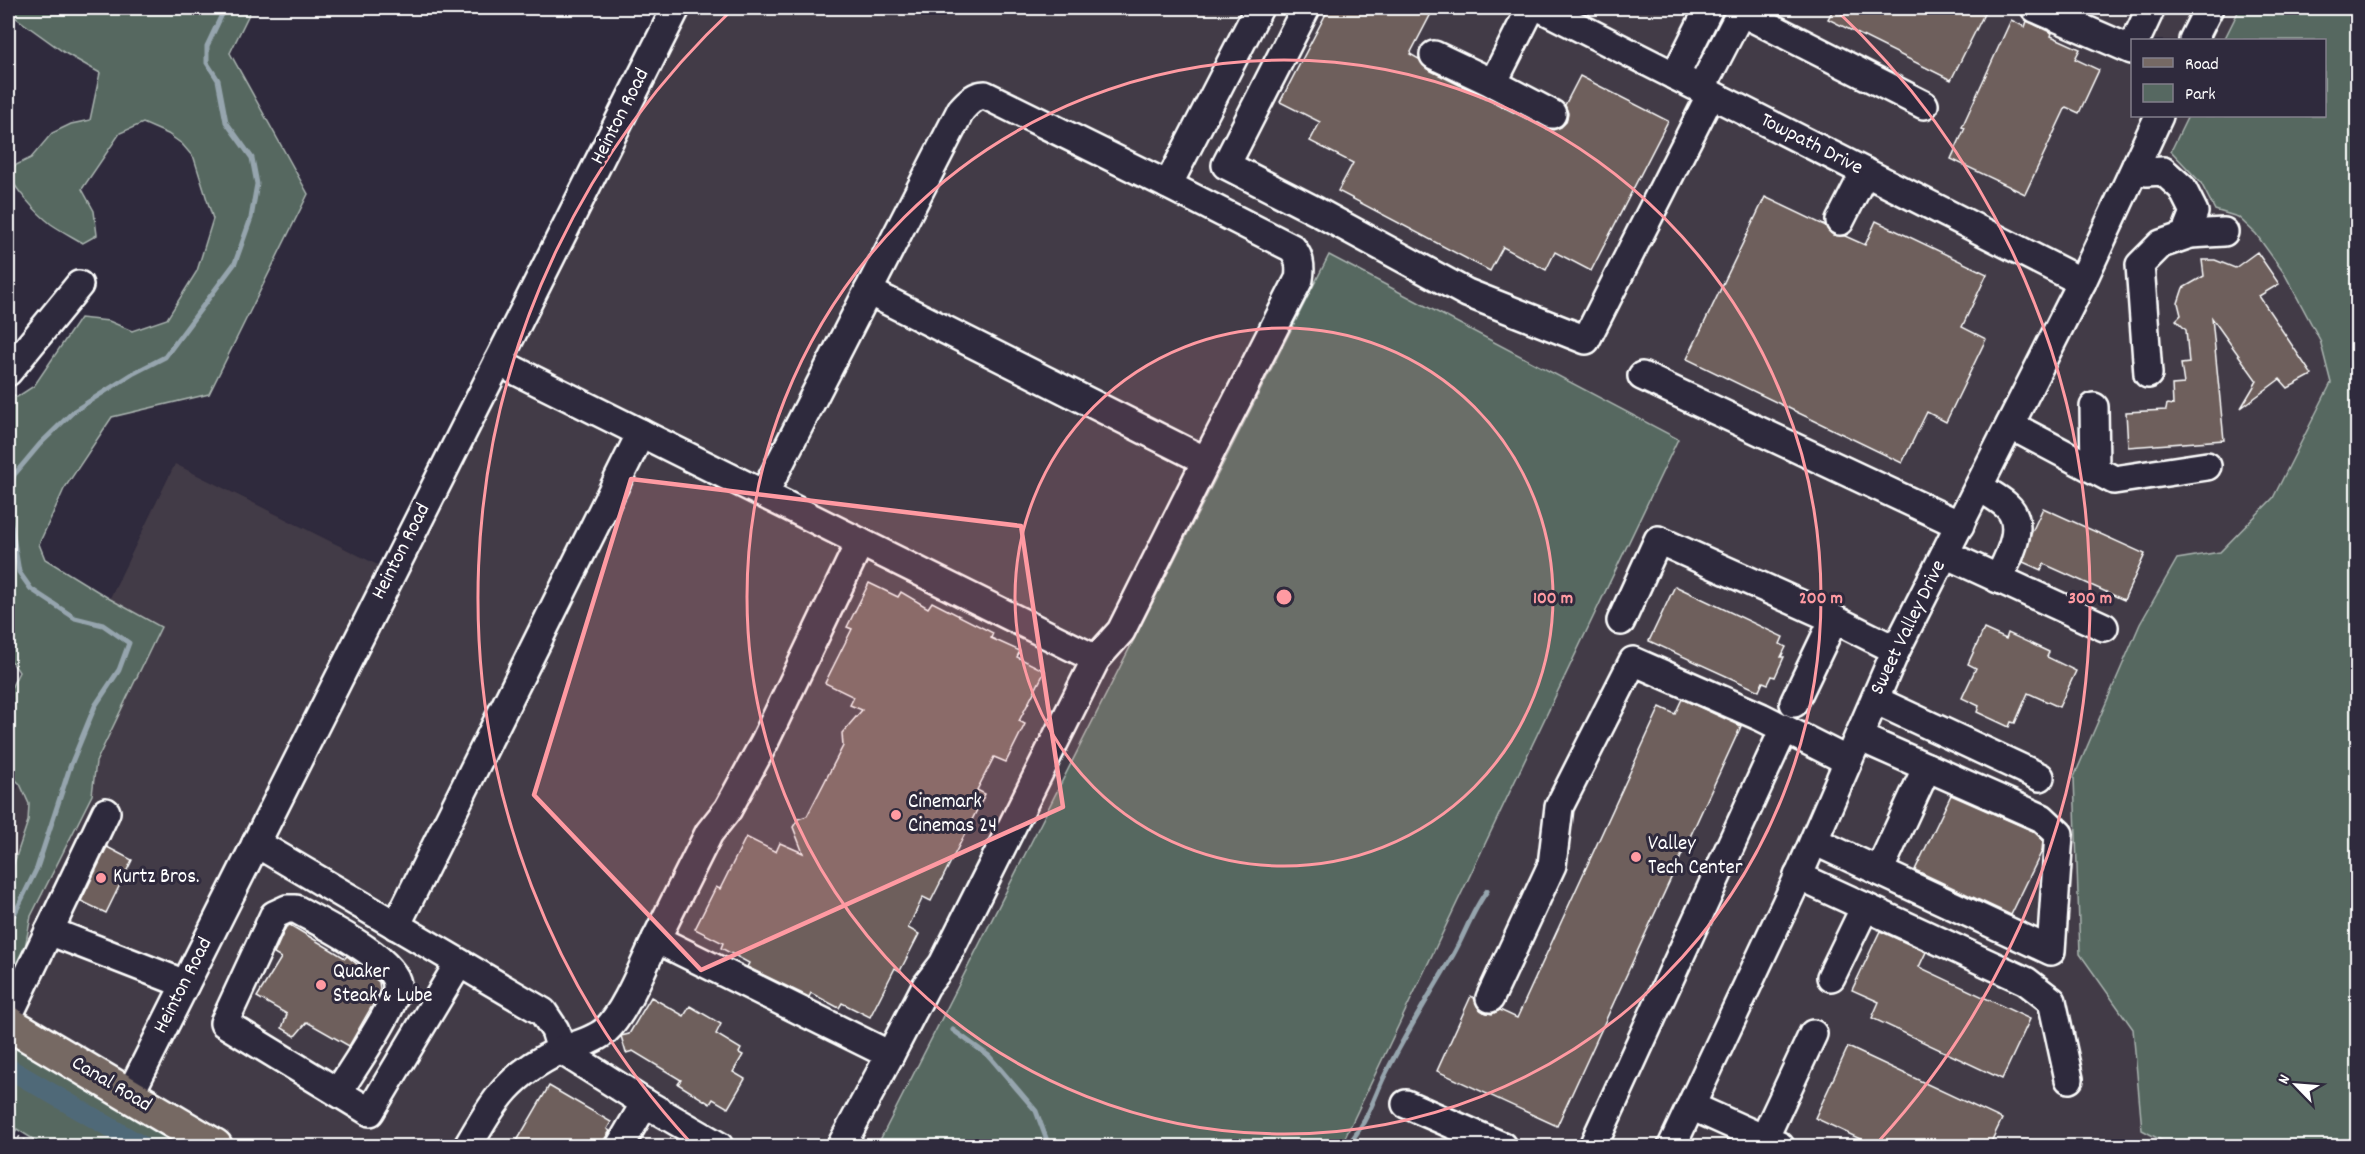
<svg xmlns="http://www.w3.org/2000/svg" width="2365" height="1154" viewBox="0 0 2365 1154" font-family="Dekko,sans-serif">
  <rect width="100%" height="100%" fill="#2f2a3d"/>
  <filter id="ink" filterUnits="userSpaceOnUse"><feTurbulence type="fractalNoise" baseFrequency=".0167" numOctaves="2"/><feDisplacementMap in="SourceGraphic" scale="12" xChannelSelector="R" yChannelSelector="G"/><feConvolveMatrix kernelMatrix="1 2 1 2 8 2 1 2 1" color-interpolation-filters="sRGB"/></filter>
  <g filter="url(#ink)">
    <path fill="#423a46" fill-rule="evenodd" d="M 676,8 L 2357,8 L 2357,331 L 2113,817 L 2142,1130 L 2172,1146 L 1341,1146 L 1678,439 L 1329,255 L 877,1146 L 215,1146 L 8,1023 L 8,800 L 11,802 L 175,464 L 392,572 ZM 2132,40 L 2324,40 L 2324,116 L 2132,116 Z"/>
    <g fill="#566861" stroke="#aab4b0" stroke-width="1.5">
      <path d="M 20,8 L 76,8 L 83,9 L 90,8 L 252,8 L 230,53 L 308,194 L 209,394 L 112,417 L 64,489 L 39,544 L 45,559 L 110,599 L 161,627 L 96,762 L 92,795 L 31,916 L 24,953 L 8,995 L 8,881 L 28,821 L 29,804 L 20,784 L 8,773 L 8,694 L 19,672 L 8,656 L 8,390 L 17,397 L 34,386 L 80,318 L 109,321 L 132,331 L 167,319 L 197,271 L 213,219 L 194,158 L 182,144 L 168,134 L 143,123 L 120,133 L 82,189 L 94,211 L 97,235 L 83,243 C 73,237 61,231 51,224 C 39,215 8,183 8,169 L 31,158 L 52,133 L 71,124 L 90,120 L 100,73 L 65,53 L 12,15 Z"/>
      <polygon points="2240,8 2357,8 2357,1146 2172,1146 2142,1130 2133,1029 2080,954 2074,777 2140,624 2177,559 2220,552 2273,498 2331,383 2320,340 2284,273 2256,234 2238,217 2215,210 2201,183 2171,151 2188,116 2324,116 2324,40 2224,40"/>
      <polygon points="1329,255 1678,439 1341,1146 877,1146"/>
      <polygon points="8,1036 185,1146 44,1146 17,1129 15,1132 8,1127"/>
    </g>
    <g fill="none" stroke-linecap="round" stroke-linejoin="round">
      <g stroke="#96a5ae" stroke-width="5">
        <polyline points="8,498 14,475 40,444 74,411 134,373 165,357 235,263 251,218 257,184 252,158 226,122 218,80 207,63 207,46 225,8"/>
        <polyline points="8,506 19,572 31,589 75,618 103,625 129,643 119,670 95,706 70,767 37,868 12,919 8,934"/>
        <polyline points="953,1030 989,1056 1036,1111 1049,1146"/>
        <path d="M 1346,1146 C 1364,1129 1373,1101 1383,1079 C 1404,1036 1429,996 1453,955 C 1465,934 1472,911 1487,891"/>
      </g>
      <polyline stroke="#506978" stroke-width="20" points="8,1068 142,1146"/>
    </g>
    <g fill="#6e5f5c" stroke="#fff" stroke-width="1.5">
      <polygon points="1329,8 1434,8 1410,54 1419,59 1427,69 1545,128 1553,130 1561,127 1566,122 1568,113 1565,105 1580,76 1668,121 1591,271 1555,252 1546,270 1503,247 1490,271 1338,191 1353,163 1310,141 1320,122 1280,102"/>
      <polygon points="1834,8 1987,8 1951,80 1828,19"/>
      <polygon points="2011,20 2025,27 2027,21 2052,33 2051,36 2080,49 2075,59 2099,70 2079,113 2066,107 2025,194 1951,159 1965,128 1962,127"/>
      <polygon points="1765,197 1826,226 1833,235 1845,236 1865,245 1876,221 1987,274 1962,327 1986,339 1946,422 1927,412 1902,463 1687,359"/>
      <polygon points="2257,252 2279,284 2259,296 2312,375 2288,388 2280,379 2241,408 2257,381 2212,318 2224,440 2128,447 2126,412 2166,410 2167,404 2173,405 2172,385 2184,384 2181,364 2189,363 2186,330 2176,320 2181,315 2178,303 2183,288 2204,276 2202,260 2215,260 2235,268"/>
      <polygon points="2043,508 2145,554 2124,600 2044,564 2041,570 2023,562 2031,534"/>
      <polygon points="869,583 898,597 901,592 928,608 932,602 993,633 991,638 1020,651 1017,657 1045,671 1019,721 1025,724 1006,762 994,757 977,790 985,794 931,901 923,897 908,928 919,934 900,971 895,968 870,1017 842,1003 839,1008 811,993 809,997 747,967 749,963 721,948 723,943 695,929 716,887 720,889 746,837 776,852 780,843 803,853 793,827 798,819 807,816 843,746 842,733 862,710 850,705 854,697 825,683 852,629 847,627"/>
      <polygon points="1675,586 1783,637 1780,644 1786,647 1781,657 1784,657 1775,677 1772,676 1768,684 1763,682 1759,691 1649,641"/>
      <polygon points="1984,629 2006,639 2008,633 2049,652 2047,657 2076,671 2059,707 2028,693 2015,723 2011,722 2009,727 1977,712 1979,706 1962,698 1976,668 1968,664"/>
      <polygon points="1682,699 1741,726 1557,1126 1437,1071 1471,996 1474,998 1478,1007 1484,1012 1492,1014 1500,1010 1517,1018 1660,707 1675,714"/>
      <polygon points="1951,795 2033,831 2043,840 2042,851 2011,915 1915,870"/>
      <polygon points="107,847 132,860 106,913 81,901"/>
      <polygon points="290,925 345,958 347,956 379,982 380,989 376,999 349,1046 307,1022 295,1036 282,1028 287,1014 257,997 281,958 274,954 286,927"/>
      <polygon points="1880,931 1926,952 1919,967 2030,1019 2002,1079 1872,1018 1879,1002 1852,990"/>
      <polygon points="651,997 684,1016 690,1006 721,1024 716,1034 741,1049 739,1053 743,1055 733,1072 745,1079 728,1108 713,1099 710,1104 678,1084 681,1080 633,1051 626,1053 621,1036 629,1034"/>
      <polygon points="1848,1047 2002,1119 1989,1146 1972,1140 1969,1146 1875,1146 1815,1118"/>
      <polygon points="549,1086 611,1122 607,1129 610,1131 600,1146 514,1146"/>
    </g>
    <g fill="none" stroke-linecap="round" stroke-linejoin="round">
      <defs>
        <g id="minor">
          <polyline points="1306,8 1226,165 1316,211 1467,293 1586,340 1711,94"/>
          <polyline points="1541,8 2082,282"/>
          <polyline points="2035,8 2132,50"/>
          <polyline points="1741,12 1924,105"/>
          <polyline points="2136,40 2151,8"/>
          <polyline points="2193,40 2209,8"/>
          <polyline points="1434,55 1493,83 1531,8"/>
          <polyline points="1675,76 1709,8"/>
          <polyline points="1493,83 1552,114"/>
          <polyline points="1701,89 1743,8"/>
          <polyline points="2136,166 2146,172 2163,171 2182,188 2194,212 2188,227 2190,234 2161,244 2140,265 2148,374"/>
          <polyline points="1840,221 1865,172"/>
          <polyline points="2190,234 2224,232"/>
          <path d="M 868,291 L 1206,461 L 1299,279 C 1301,268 1300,257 1292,248 L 1168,185"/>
          <polyline points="498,362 860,542 764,743 728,809 709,833 656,939"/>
          <polyline points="8,372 79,285"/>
          <polyline points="1642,376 1960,525"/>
          <polyline points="2094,407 2095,469"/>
          <polyline points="2010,425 2114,480 2207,466"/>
          <path d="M 1979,487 C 1988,493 1998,498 2006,505 C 2028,524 2008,559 1998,579"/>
          <path d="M 764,494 L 961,110 C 968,102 975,95 985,95 L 1168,185 L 1259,8"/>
          <polyline points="860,542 1096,659 1121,631 1206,461"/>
          <polyline points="1945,554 2104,627"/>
          <polyline points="1621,621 1658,540 1834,619 1896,650"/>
          <polyline points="1875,700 2040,777"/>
          <polyline points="1794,703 1834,619"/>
          <polyline points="1814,841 2051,951 2059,834 2042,818 1859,737"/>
          <path d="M 256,843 L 543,1012 L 555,1030 L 561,1050 C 509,1075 496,1098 468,1146"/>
          <polyline points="1879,871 1927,767"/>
          <polyline points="1798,876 2026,981 2052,1001 2069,1079"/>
          <polyline points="396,926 641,433"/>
          <polyline points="49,931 185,984"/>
          <polyline points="1831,977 1865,907"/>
          <polyline points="1490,998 1552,865 1559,807 1633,661 1761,717 1848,761"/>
          <polyline points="8,1017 106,812"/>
          <path d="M 561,1050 C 576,1045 593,1041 605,1031 C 625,1013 644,964 656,939 L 890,1055 L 841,1146"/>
          <polyline points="561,1050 645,1103 620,1146"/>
          <polyline points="890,1055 926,986 943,964 1096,659"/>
          <path d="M 338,1092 C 349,1074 399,1002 397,984 C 393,957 320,923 296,909 L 287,909 L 274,915 L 224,1023 L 370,1112 L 459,963"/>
          <polyline points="129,1096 676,8"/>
          <polyline points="645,1103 719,1146"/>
          <polyline points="1406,1104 1502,1146"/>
          <polyline points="1691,1106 1780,1146"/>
          <polyline points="1764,1139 1813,1034"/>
          <polyline points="1593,1146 1784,729"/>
          <polyline points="1672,1146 1795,884 1896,650 2082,282 2159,116"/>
        </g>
        <polyline id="major" points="8,1023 215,1146"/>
      </defs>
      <use href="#minor" stroke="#fff" stroke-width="32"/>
      <use href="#major" stroke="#fff" stroke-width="38"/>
      <polyline stroke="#fff" stroke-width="3" stroke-dasharray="1.5 4.5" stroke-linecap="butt" points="8,1131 34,1146"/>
      <use href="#minor" stroke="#2f2a3d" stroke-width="27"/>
      <use href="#major" stroke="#766964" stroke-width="33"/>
    </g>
  </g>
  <path fill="#ff9aa2" fill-opacity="0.2" stroke="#ff9aa2" stroke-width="4.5" stroke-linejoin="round" d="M 631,479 L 1021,526 L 1063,807 L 701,970 L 534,795 Z"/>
  <circle cx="1284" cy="597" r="269" fill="#ff9aa2" fill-opacity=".12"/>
  <g fill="none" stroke="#ff9aa2" stroke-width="3">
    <circle cx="1284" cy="597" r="269"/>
    <circle cx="1284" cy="597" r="537"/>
    <path d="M690 1142A806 806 0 0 1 734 8M1834 8A806 806 0 0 1 1878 1142"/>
  </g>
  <g fill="#ff9aa2" stroke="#2f2a3d" stroke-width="2">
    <circle cx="896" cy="815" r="6"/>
    <circle cx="1636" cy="857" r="6"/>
    <circle cx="101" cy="878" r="6"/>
    <circle cx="321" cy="985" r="6"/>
  </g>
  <g text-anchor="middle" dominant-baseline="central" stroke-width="6" stroke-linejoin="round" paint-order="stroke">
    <g font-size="21" fill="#fff" stroke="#2f2a3d">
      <text transform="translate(621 117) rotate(-63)">Heinton Road</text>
      <text transform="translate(1811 145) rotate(27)">Towpath Drive</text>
      <text transform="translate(402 552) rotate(-63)">Heinton Road</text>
      <text transform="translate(1909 628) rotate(-64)">Sweet Valley Drive</text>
      <text transform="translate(184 986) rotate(-63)">Heinton Road</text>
      <text transform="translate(111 1085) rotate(31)">Canal Road</text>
    </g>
    <g font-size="21" fill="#fff" stroke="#2f2a3d" text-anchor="start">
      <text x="908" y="803">Cinemark<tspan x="908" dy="24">Cinemas 24</tspan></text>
      <text x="1648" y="845">Valley<tspan x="1648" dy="24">Tech Center</tspan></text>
      <text x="113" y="878">Kurtz Bros.</text>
      <text x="333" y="973">Quaker<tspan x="333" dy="24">Steak &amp; Lube</tspan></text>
    </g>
  </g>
  <circle cx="1284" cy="597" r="9" fill="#ff9aa2" stroke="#2f2a3d" stroke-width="3"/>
  <g font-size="18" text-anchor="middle" font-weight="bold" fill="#ff9aa2" stroke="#2f2a3d" stroke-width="6" stroke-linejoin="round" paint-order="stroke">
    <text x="1553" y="603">100 m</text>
    <text x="1821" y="603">200 m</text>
    <text x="2090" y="603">300 m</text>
  </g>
  <rect width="2365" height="1154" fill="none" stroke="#2f2a3d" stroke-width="30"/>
  <rect x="15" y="15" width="2335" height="1124" fill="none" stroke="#fff" stroke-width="2" filter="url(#ink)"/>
  <rect x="2131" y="39" width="195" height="78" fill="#2f2a3d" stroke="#827f8b" stroke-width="1.5"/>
  <rect x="2143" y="58" width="30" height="9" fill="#766964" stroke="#827f8b" stroke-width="1.5"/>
  <text x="2185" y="69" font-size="18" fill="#ffffff">Road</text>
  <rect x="2143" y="84" width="30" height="18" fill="#566861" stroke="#827f8b" stroke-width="1.5"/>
  <text x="2185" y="99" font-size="18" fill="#ffffff">Park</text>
  <g transform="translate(2296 1085) rotate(295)" stroke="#2f2a3d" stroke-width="4.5" paint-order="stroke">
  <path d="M0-4.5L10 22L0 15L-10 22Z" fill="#ffffff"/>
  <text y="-9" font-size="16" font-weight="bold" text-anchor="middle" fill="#ffffff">N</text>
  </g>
</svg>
